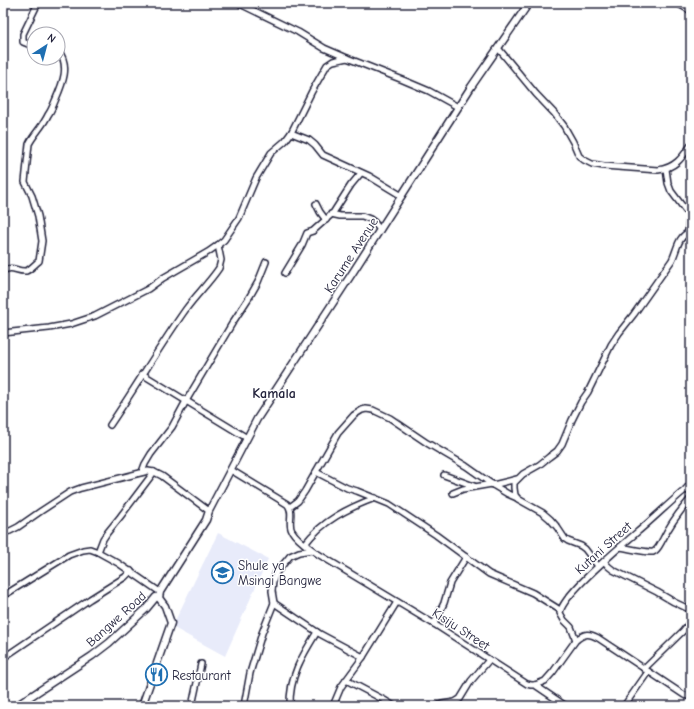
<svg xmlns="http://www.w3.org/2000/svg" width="694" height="709" viewBox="0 0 694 709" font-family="'Comic Neue',sans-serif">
  <rect width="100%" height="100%" fill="#fff"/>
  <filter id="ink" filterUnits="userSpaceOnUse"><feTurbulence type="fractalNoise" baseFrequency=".025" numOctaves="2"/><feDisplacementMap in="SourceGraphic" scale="8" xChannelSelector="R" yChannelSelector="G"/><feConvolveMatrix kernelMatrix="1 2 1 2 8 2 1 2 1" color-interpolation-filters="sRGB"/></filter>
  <g filter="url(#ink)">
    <polygon fill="#e8ebfa" points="218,533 268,559 225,656 172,627"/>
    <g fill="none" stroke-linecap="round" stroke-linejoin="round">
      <defs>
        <g id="minor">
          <polyline points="238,3 298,32 324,48 347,58 403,80 429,91 458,107"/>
          <polyline points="677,3 691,11"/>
          <polyline points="3,5 5,3"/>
          <polyline points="34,42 28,44 23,42 23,34 38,3"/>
          <path d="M 498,48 L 536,94 L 554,113 L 564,126 L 573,142 L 579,156 L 584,160 L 592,164 L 604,166 L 658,170 C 675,168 682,158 691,145"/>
          <polyline points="291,133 309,140 315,145 323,155 369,176 402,196"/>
          <polyline points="666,169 668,183 671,191 689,215 689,219 688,233"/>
          <polyline points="316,204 320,212 326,220"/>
          <polyline points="331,214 340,216 362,216 370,219 374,222 380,230"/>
          <path d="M 3,271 C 13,265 16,272 26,271 C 30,270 35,264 39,261 L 42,241 L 38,216 L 32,196 L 25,182 L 29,144 C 34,134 43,126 48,115 C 51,111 53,106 55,101 C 62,85 71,66 58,50"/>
          <polyline points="285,273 302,245 307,233 313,231 333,213 351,185 361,173"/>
          <polyline points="3,333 49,328 71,324 95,316 148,289 163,278 208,252 218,245 224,240 239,218 256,178 271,153 285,141 291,133 312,91 327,65 333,61 347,58"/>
          <polyline points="142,374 247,438"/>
          <path d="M 110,425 C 136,387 159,347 186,309 C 196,295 209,283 219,268 L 221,260 L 218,245"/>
          <path d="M 231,470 L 287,504 C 295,512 287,523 292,531 C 297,540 310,548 318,554 L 434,624 L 527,684 L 531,685 L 535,685 L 545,681 L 553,672 L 576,640 C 585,633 589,633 598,638 L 663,681 L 684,695 L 691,697"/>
          <polyline points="142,472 145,464 151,454 172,427 186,401 233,322 250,296 258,282 266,262"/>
          <polyline points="316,472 347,488 357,491 389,504 436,535 489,574 533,593 560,610"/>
          <polyline points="444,475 474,486"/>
          <polyline points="493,485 517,479"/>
          <polyline points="685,490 691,492"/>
          <polyline points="453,493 463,489 492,484"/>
          <polyline points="290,507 298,501 305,491 338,433 354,415 362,410 366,409 373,410 390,418 427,443 466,466 493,485 508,494 517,498"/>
          <polyline points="3,533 10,531 18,527 41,511 70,492 81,488 148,471 154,472 162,476 209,511"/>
          <path d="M 305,544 C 322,521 348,508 375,498"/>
          <path d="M 620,547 C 627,548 648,553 653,552 C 658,550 660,544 663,539 C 670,524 680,511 691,498"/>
          <polyline points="98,552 103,539 107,533 120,517 154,472"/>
          <polyline points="604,561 608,566 613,570 657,592 674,602 691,610"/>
          <path d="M 598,566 L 585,549 L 581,546 L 568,541 L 565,539 L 557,527 L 550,519 L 543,513 L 518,499 L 515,495 L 514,488 L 514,483 L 523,474 L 539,465 L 549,457 L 557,451 L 562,444 L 572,420 L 581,402 L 588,392 L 611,345 L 619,333 L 634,314 L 672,260 C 678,248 677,237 691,231"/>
          <polyline points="3,596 69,555 83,550 90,549 98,552 118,563 160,592"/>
          <polyline points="274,603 320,634 363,657"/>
          <polyline points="434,624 444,603 450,583 466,557"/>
          <path d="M 576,640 L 571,627 L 564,620 L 560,613 C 562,595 619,548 635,534 C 652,520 668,504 685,490 L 691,483"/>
          <polyline points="3,658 90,599 125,577 131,571"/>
          <polyline points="644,669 683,631 691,621"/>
          <polyline points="346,680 384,700 394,706"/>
          <polyline points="535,685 566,706"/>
          <polyline points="192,706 201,664"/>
          <polyline points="244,706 250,673 262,633 274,603 272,591 273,581 276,573 290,556 299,552 312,550"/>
          <path d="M 290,706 C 289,677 302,656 317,632"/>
          <polyline points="333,706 341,687 363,657 397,602"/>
          <polyline points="437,706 442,704 455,702 460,699 471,681 489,660"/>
          <polyline points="624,706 648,672"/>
        </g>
        <g id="tertiary">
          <polyline points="16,706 92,656 109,643 146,609 156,597 159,598 160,592 206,520 209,511 257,419 353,272 471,87 529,3"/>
          <polyline points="142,706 171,623 165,606 159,598"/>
        </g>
      </defs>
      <use href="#minor" stroke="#22223b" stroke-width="8"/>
      <use href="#tertiary" stroke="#22223b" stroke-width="9"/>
      <use href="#minor" stroke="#fff" stroke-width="5"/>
      <use href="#tertiary" stroke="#fff" stroke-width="6"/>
    </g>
  </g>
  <defs>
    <symbol id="school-ring" viewBox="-11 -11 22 22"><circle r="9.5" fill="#fff" stroke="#1f6fb2" stroke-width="1.5"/><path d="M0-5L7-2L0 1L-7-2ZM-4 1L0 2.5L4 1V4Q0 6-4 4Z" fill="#1f6fb2"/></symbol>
    <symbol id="restaurant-ring" viewBox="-11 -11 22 22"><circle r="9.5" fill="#fff" stroke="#1f6fb2" stroke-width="1.5"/><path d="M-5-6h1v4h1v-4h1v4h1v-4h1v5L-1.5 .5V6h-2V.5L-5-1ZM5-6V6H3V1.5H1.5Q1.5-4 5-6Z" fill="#1f6fb2"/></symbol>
  </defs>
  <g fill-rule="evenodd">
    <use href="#school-ring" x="210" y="560" width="25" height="25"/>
    <use href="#restaurant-ring" x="144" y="662" width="25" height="25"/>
  </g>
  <g text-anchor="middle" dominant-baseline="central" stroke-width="3" stroke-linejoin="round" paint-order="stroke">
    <g font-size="13" fill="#22223b" stroke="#fff">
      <text transform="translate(351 255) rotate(-57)">Karume Avenue</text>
      <text transform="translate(603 548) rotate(-42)">Kutani Street</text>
      <text transform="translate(116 619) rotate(-42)">Bangwe Road</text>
      <text transform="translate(461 629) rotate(33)">Kisiju Street</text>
    </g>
    <g font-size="13" fill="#22223b" stroke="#fff" text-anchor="start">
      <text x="238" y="565">Shule ya<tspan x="238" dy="15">Msingi Bangwe</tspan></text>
      <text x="172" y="675">Restaurant</text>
    </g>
    <g font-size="14" font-weight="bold" fill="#22223b" stroke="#fff">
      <text x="274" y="393">Kamala</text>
    </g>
  </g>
  <rect width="694" height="709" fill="none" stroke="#fff" stroke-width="16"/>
  <rect x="8" y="8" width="678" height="693" fill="none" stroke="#22223b" stroke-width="1.5" filter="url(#ink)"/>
  <g transform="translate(46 46) rotate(36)"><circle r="19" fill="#ffffff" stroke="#a7a7b1"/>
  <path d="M0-3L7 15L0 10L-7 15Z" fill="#1f6fb2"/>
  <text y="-6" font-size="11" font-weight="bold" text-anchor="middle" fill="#22223b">N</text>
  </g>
</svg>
